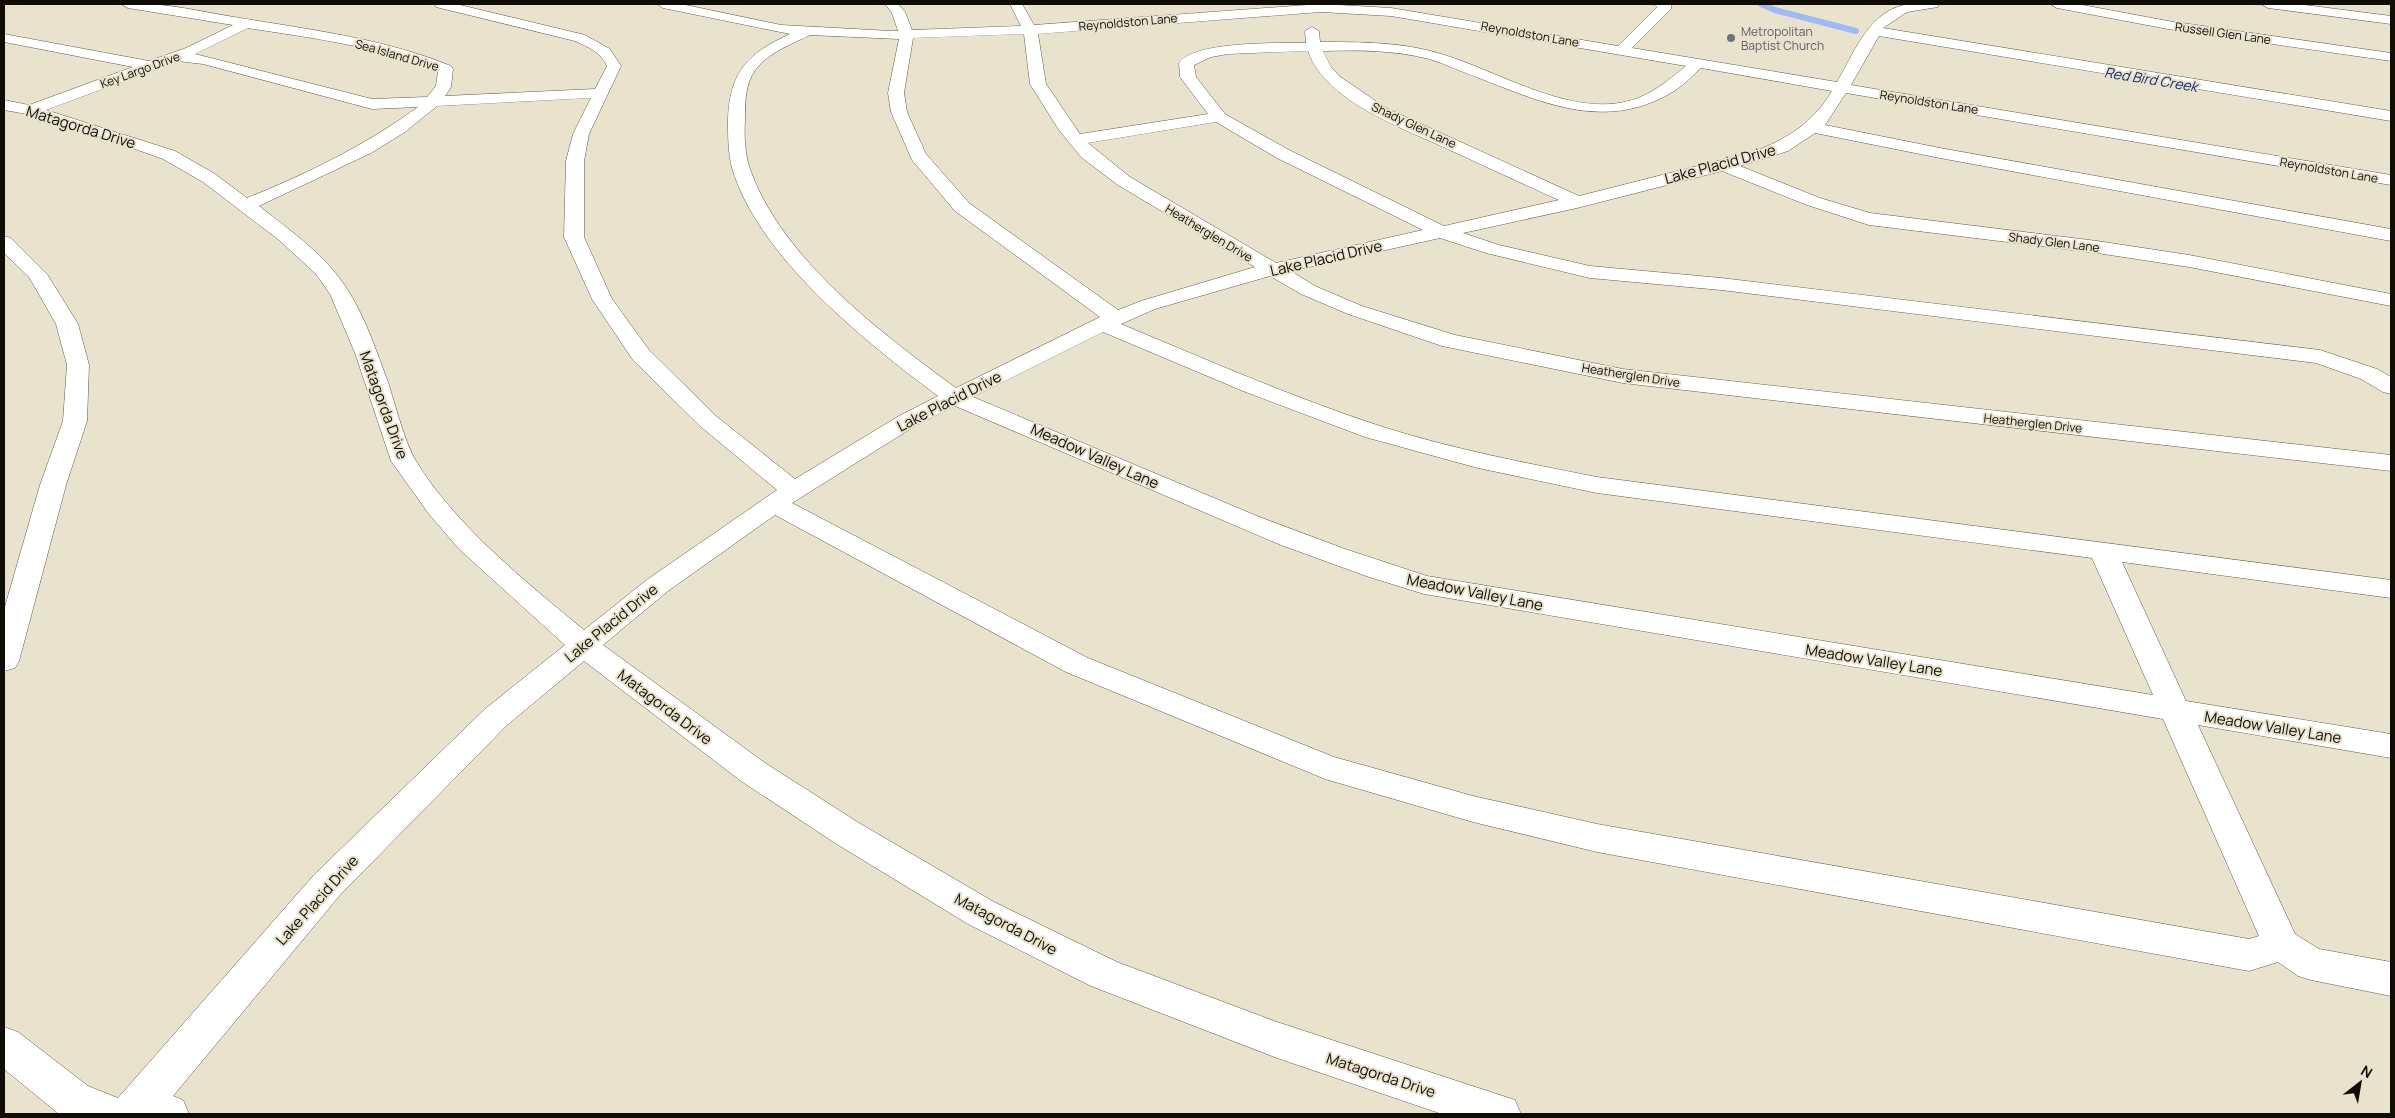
<svg xmlns="http://www.w3.org/2000/svg" width="2395" height="1118" viewBox="0 0 2395 1118" font-family="Manrope,sans-serif">
  <rect width="100%" height="100%" fill="#e9e2cd"/>
  <g fill="none" stroke-linecap="round" stroke-linejoin="round">
    <polyline stroke="#9fbaf3" stroke-width="6" points="1761,4 1775,10 1856,31"/>
    <defs>
      <g id="minor">
        <path d="M 121,4 C 159,1 197,11 234,17 C 305,29 383,38 451,66 L 453,69 L 451,87 L 445,96 L 595,89 L 607,66 C 601,52 588,47 575,41 L 436,7 L 435,4 L 456,4 L 585,35 L 610,49 L 621,66 L 589,134 L 584,161 L 584,237 L 612,299 L 649,350 L 716,416 L 795,479 L 899,416 L 938,396 C 866,342 759,258 732,168 C 728,153 728,135 728,119 C 730,71 748,53 790,34 L 663,8 L 657,4 L 681,4 L 781,25 L 891,31 L 898,31 L 892,13 L 885,4 L 898,4 L 905,12 L 912,30 L 1021,26 L 1010,4 L 1022,4 L 1034,25 L 1321,4 L 1391,8 L 1618,46 L 1657,7 L 1654,4 L 1671,4 L 1671,9 L 1632,48 L 1837,82 C 1853,55 1867,16 1900,6 C 1913,2 1927,4 1939,4 L 1938,7 L 1907,12 L 1883,28 L 2391,111 L 2391,121 L 1879,36 L 1851,85 L 2391,175 L 2391,185 L 1846,93 L 1825,125 L 1940,148 L 2391,229 L 2391,241 L 1940,158 L 1815,133 L 1788,151 L 1740,166 L 1820,198 L 1870,213 L 2097,241 L 2189,255 L 2391,294 L 2391,306 L 2189,267 L 2097,253 L 1869,225 L 1807,205 L 1722,171 L 1577,208 L 1463,233 L 1499,245 L 1590,266 L 1721,278 L 2320,350 L 2377,369 L 2391,377 L 2391,394 L 2383,392 L 2361,379 L 2316,363 L 1721,290 L 1590,278 L 1486,253 L 1440,238 L 1291,271 L 1315,286 L 1362,306 L 1455,335 L 1623,369 L 2391,455 L 2391,471 L 1623,383 L 1442,346 L 1348,314 L 1301,294 L 1270,276 L 1155,309 L 1121,324 C 1207,360 1294,398 1383,427 C 1453,449 1525,463 1597,477 L 2391,580 L 2391,598 L 2122,562 L 2186,701 L 2391,734 L 2391,758 L 2198,725 L 2295,934 L 2319,949 L 2391,962 L 2391,996 L 2311,980 L 2298,976 L 2278,962 L 2249,971 L 1597,852 L 1473,822 L 1325,779 L 1066,672 L 775,515 L 668,591 L 603,645 L 765,763 L 859,823 L 994,902 L 1117,962 L 1277,1022 L 1515,1100 L 1521,1114 L 1442,1114 L 1277,1058 L 1091,986 L 968,924 L 835,843 L 741,781 L 584,661 L 507,725 L 340,895 L 173,1096 L 183,1100 L 189,1114 L 59,1114 L 4,1069 L 4,1027 L 18,1032 L 88,1086 L 118,1098 L 314,875 L 485,709 L 565,645 L 459,549 L 429,514 L 391,461 L 355,353 L 330,294 L 316,274 L 279,240 L 203,182 L 163,159 L 107,139 L 27,114 L 4,110 L 4,100 L 29,105 L 133,67 L 4,42 L 4,34 L 149,61 L 186,48 L 233,25 L 128,8 ZM 1321,12 L 1391,16 L 1686,66 C 1671,78 1656,91 1638,98 C 1576,122 1500,71 1441,54 C 1403,42 1360,42 1320,42 L 1319,31 L 1312,27 L 1305,31 L 1306,43 C 1279,43 1194,41 1179,63 L 1180,77 L 1208,114 L 1080,134 L 1046,84 L 1038,34 ZM 248,28 C 311,38 378,46 438,71 L 436,86 L 427,97 L 372,99 L 195,54 ZM 1024,34 L 1030,84 L 1059,130 L 1081,157 L 1118,185 L 1255,267 L 1141,301 L 1118,310 L 969,203 L 926,154 L 907,112 L 904,93 L 913,38 ZM 810,35 L 899,39 L 888,93 L 891,112 L 912,160 L 955,211 L 1100,317 L 956,388 C 881,333 782,259 750,169 C 745,154 744,136 745,120 C 745,103 745,83 756,69 C 769,52 792,44 810,35 ZM 1308,51 C 1326,103 1406,129 1452,151 C 1487,167 1523,184 1559,200 L 1444,226 L 1289,150 L 1225,114 L 1196,77 L 1194,65 L 1211,57 L 1228,54 ZM 1323,51 C 1358,50 1395,50 1429,59 C 1446,64 1462,72 1479,78 C 1545,104 1608,132 1674,91 C 1684,85 1692,76 1701,68 L 1832,91 C 1813,123 1787,139 1753,152 L 1579,196 L 1386,108 L 1339,76 L 1331,67 ZM 178,61 L 203,64 L 372,109 L 418,107 C 366,145 307,174 247,198 L 215,174 L 175,151 L 46,110 ZM 591,98 L 573,134 L 566,161 L 564,237 L 592,299 L 633,360 L 700,426 L 777,490 L 648,579 L 584,630 C 528,584 453,523 416,461 C 405,443 395,404 388,382 C 377,353 366,319 349,292 C 327,256 291,231 259,206 L 371,153 L 405,132 L 437,106 ZM 1216,122 L 1277,158 L 1423,230 L 1276,263 L 1130,177 L 1088,143 ZM 1103,332 L 1243,391 L 1365,437 L 1478,468 L 1597,493 L 2092,558 L 2153,695 L 1427,576 L 1345,549 L 1257,516 L 973,397 ZM 955,406 L 1281,545 L 1369,577 L 1424,594 L 2163,719 L 2259,936 L 2249,939 L 1597,824 L 1473,796 L 1334,757 L 1088,658 L 792,503 L 915,426 Z"/>
        <polygon points="2050,4 2077,4 2168,21 2391,53 2391,61 2168,29 2057,8"/>
        <polygon points="2261,4 2297,4 2391,16 2391,24 2268,8"/>
        <polygon points="4,236 11,238 47,274 78,324 89,365 87,421 66,485 19,661 15,668 4,671 4,610 40,485 63,421 67,365 56,324 29,277 4,253"/>
      </g>
    </defs>
    <use href="#minor" stroke="#605a47" stroke-width="1"/>
    <use href="#minor" fill="#fff" fill-rule="evenodd"/>
  </g>
  <circle fill="#6b7280" stroke="#e9e2cd" stroke-width="2" cx="1731" cy="38" r="5"/>
  <g text-anchor="middle" dominant-baseline="central" stroke-width="4" stroke-linejoin="round" paint-order="stroke">
    <g font-size="12" fill="#0f0d06" stroke="#e9e2cd">
      <text transform="translate(1128 22) rotate(-5)">Reynoldston Lane</text>
      <text transform="translate(2223 33) rotate(8)">Russell Glen Lane</text>
      <text transform="translate(1530 34) rotate(10)">Reynoldston Lane</text>
      <text transform="translate(397 55) rotate(16)">Sea Island Drive</text>
      <text transform="translate(140 70) rotate(-20)">Key Largo Drive</text>
      <text transform="translate(1929 102) rotate(9)">Reynoldston Lane</text>
      <text transform="translate(1414 125) rotate(25)">Shady Glen Lane</text>
      <text transform="translate(2329 170) rotate(10)">Reynoldston Lane</text>
      <text transform="translate(1209 233) rotate(31)">Heatherglen Drive</text>
      <text transform="translate(2054 242) rotate(7)">Shady Glen Lane</text>
      <text transform="translate(1631 375) rotate(9)">Heatherglen Drive</text>
      <text transform="translate(2033 423) rotate(6)">Heatherglen Drive</text>
    </g>
    <g font-size="12" fill="#5b616d" stroke="#e9e2cd" text-anchor="start">
      <text x="1741" y="31">Metropolitan<tspan x="1741" dy="14">Baptist Church</tspan></text>
    </g>
    <g font-size="14" font-style="italic" fill="#142c6c" stroke="#e9e2cd">
      <text transform="translate(2151 79) rotate(9)">Red Bird Creek</text>
    </g>
    <g font-size="15" fill="#0f0d06" stroke="#e9e2cd">
      <text transform="translate(81 127) rotate(17)">Matagorda Drive</text>
      <text transform="translate(1720 164) rotate(-15)">Lake Placid Drive</text>
      <text transform="translate(1326 258) rotate(-13)">Lake Placid Drive</text>
      <text transform="translate(949 401) rotate(-27)">Lake Placid Drive</text>
      <text transform="translate(384 405) rotate(70)">Matagorda Drive</text>
      <text transform="translate(1095 456) rotate(24)">Meadow Valley Lane</text>
      <text transform="translate(1475 592) rotate(11)">Meadow Valley Lane</text>
      <text transform="translate(611 623) rotate(-39)">Lake Placid Drive</text>
      <text transform="translate(1874 660) rotate(9)">Meadow Valley Lane</text>
      <text transform="translate(665 707) rotate(37)">Matagorda Drive</text>
      <text transform="translate(2273 727) rotate(9)">Meadow Valley Lane</text>
      <text transform="translate(317 900) rotate(-48)">Lake Placid Drive</text>
      <text transform="translate(1006 924) rotate(28)">Matagorda Drive</text>
      <text transform="translate(1381 1075) rotate(18)">Matagorda Drive</text>
    </g>
  </g>
  <rect width="2395" height="1118" fill="none" stroke="#0f0d06" stroke-width="10"/>
  <g transform="translate(2360 1083) rotate(31)" stroke="#e9e2cd" stroke-width="4" paint-order="stroke">
  <path d="M0-4L9 19L0 12L-9 19Z" fill="#0f0d06"/>
  <text y="-8" font-size="14" font-weight="bold" text-anchor="middle" fill="#0f0d06">N</text>
  </g>
</svg>
